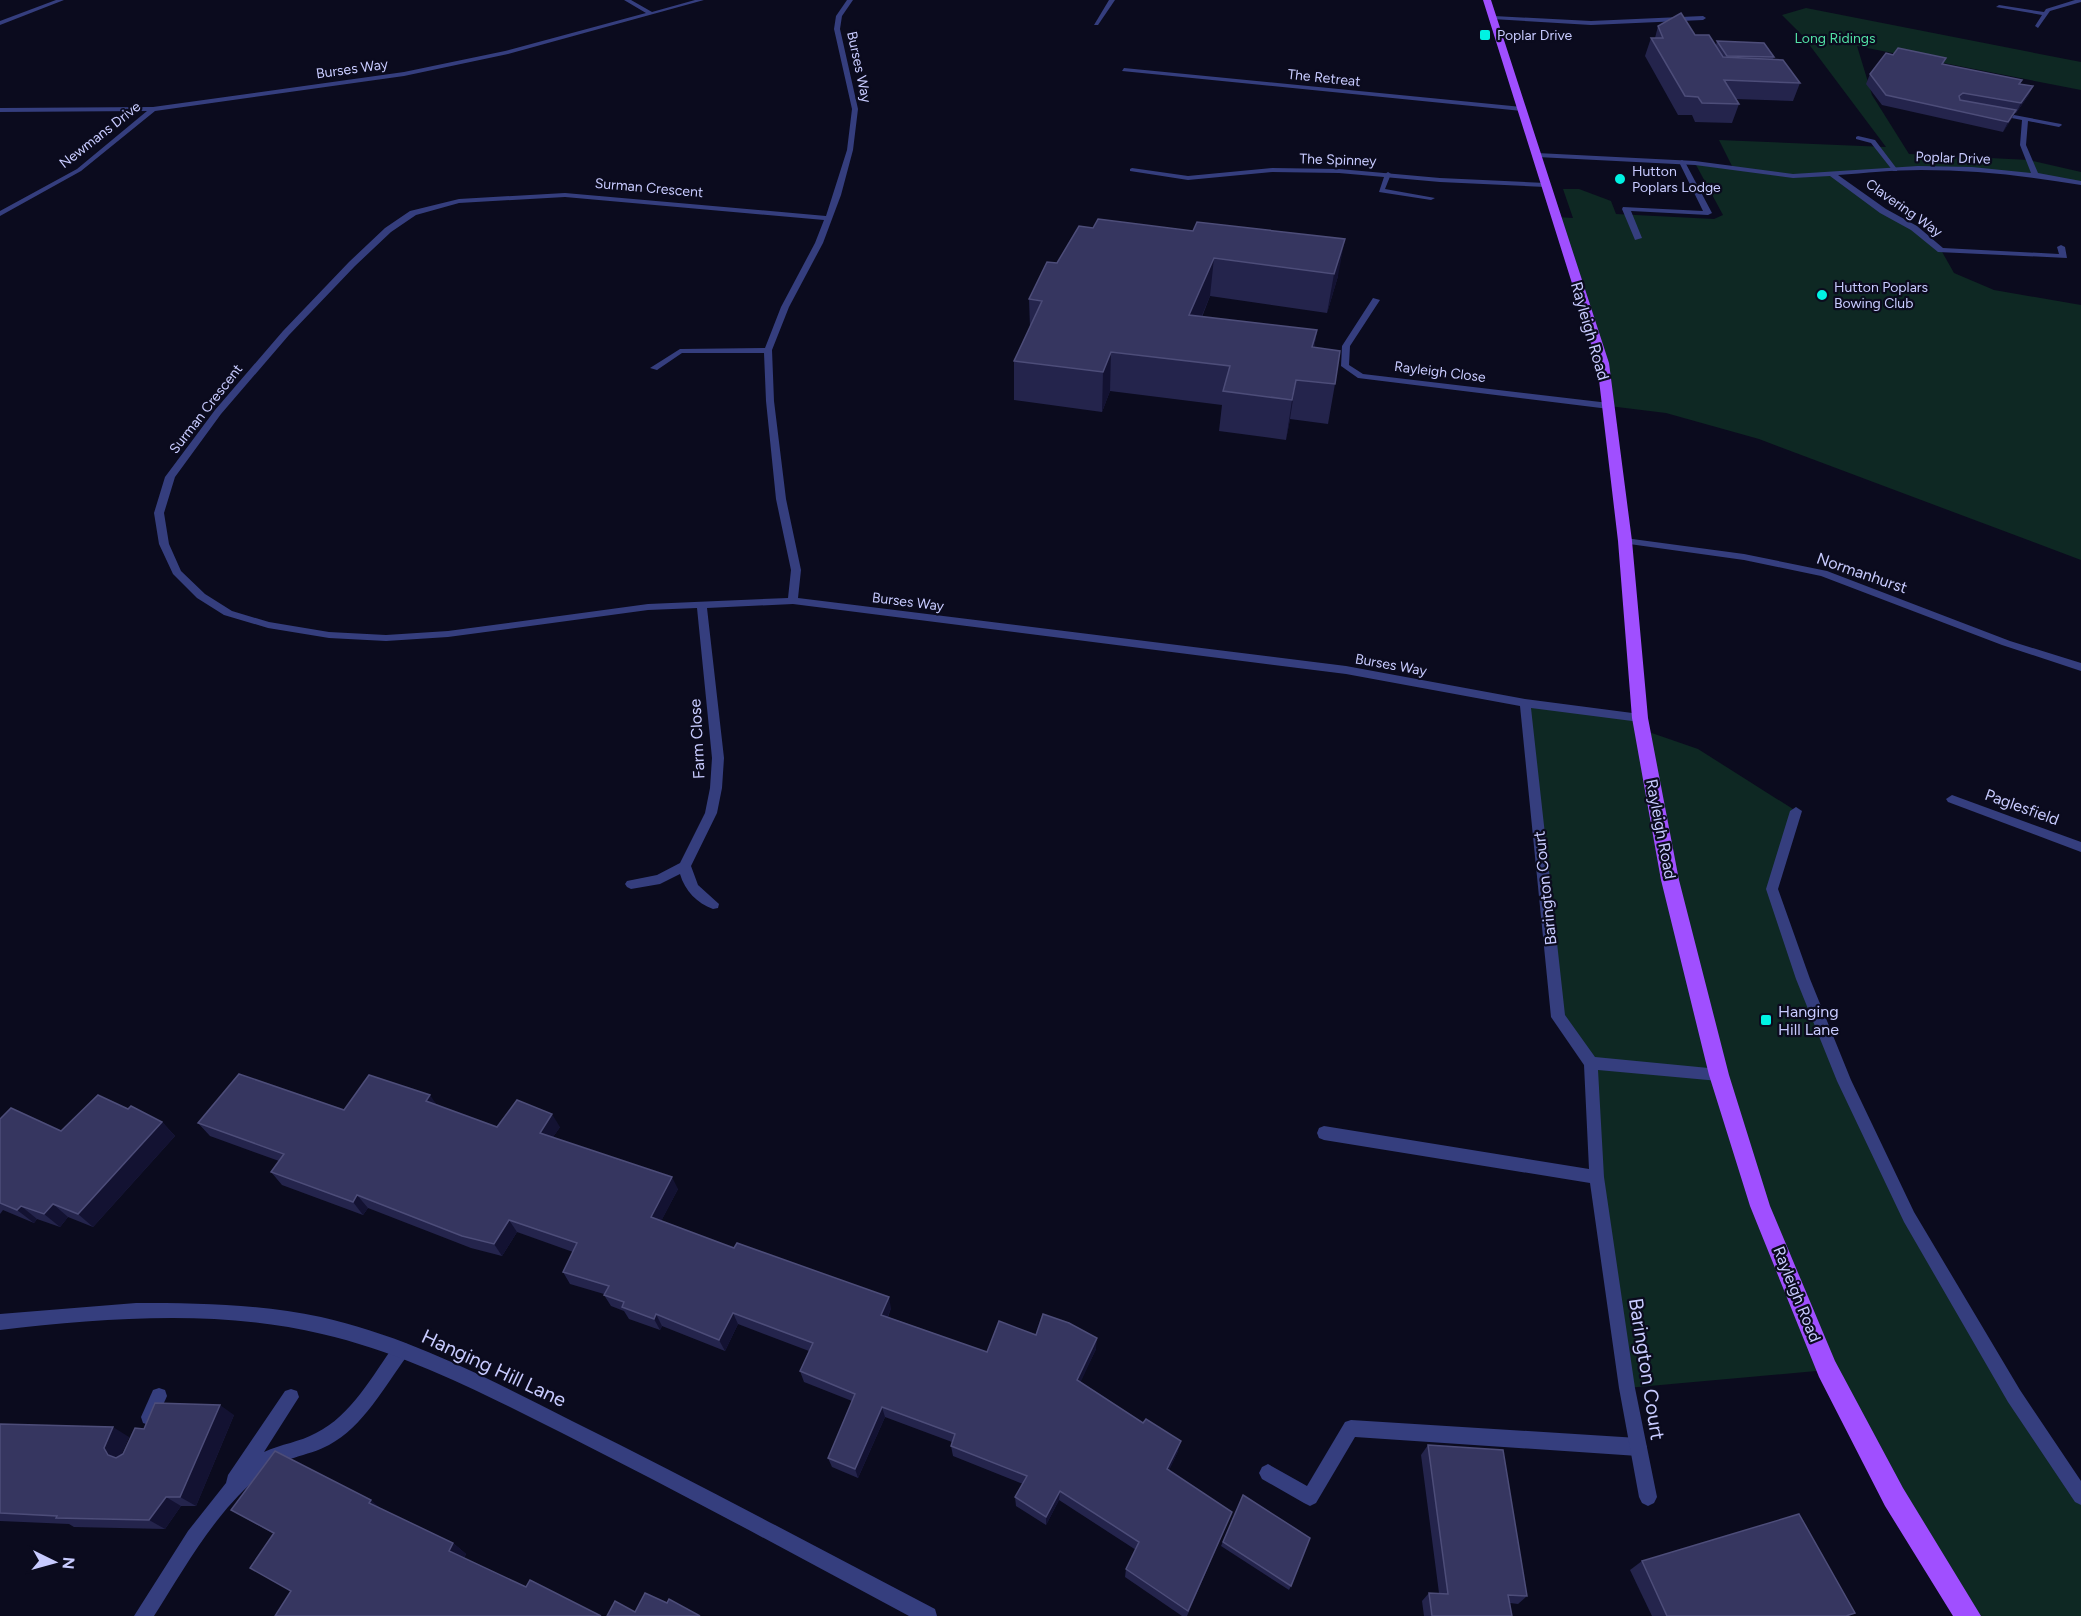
<svg xmlns="http://www.w3.org/2000/svg" width="2081" height="1616" viewBox="0 0 2081 1616" font-family="Figtree,sans-serif">
  <rect width="100%" height="100%" fill="#0b0b1e"/>
  <g fill="#0e2823">
    <polygon points="1806,8 2081,62 2081,90 1857,46 1872,95 1909,154 2029,160 2081,172 2081,183 2035,175 1918,168 1834,175 1913,228 1941,250 1954,273 1994,290 2081,305 2081,560 1759,439 1666,413 1609,406 1556,217 1573,218 1563,189 1579,189 1611,201 1616,214 1714,219 1723,215 1695,163 1732,166 1719,140 1886,147 1802,35 1782,15"/>
    <polygon points="1525,703 1640,718 1643,730 1698,749 1796,811 1772,889 1803,979 1909,1217 2081,1496 2081,1616 1968,1616 1827,1370 1627,1388 1591,1063 1558,1017"/>
  </g>
  <g fill="none" stroke-linecap="round" stroke-linejoin="round">
    <g fill="#353e7e" fill-rule="evenodd">
      <polygon points="1858,136 1875,140 1897,169 1897,171 1893,171 1871,143 1856,139 1856,137"/>
      <polygon points="1682,160 1685,162 1712,213 1708,215 1631,211 1642,238 1635,240 1622,209 1623,207 1703,211 1679,162"/>
      <polygon points="1388,172 1391,174 1385,189 1435,198 1431,200 1379,192 1385,174"/>
      <path d="M 401,1342 L 407,1344 L 409,1350 L 407,1356 C 385,1386 363,1427 329,1445 C 307,1457 281,1457 262,1474 C 215,1512 186,1566 154,1616 L 134,1616 L 188,1531 L 226,1483 L 228,1475 L 285,1391 L 291,1389 L 297,1391 L 299,1397 L 264,1452 C 281,1444 300,1442 316,1433 C 351,1416 373,1375 395,1344 Z"/>
      <polygon points="159,1388 165,1390 167,1396 155,1423 149,1425 143,1423 141,1417 153,1390"/>
      <polygon points="1351,1420 1638,1438 1644,1441 1647,1447 1644,1453 1638,1456 1355,1437 1316,1503 1310,1506 1304,1503 1262,1479 1259,1473 1262,1467 1268,1464 1307,1486 1345,1422"/>
    </g>
    <g fill="#353e7e" fill-rule="evenodd">
      <polygon points="56,0 64,0 0,25 0,21"/>
      <polygon points="624,0 631,0 652,12 695,0 704,0 508,54 404,76 155,111 81,171 0,216 0,211 77,169 147,111 0,112 0,108 153,107 404,72 505,51 646,13"/>
      <path d="M 847,0 L 853,0 L 842,16 L 840,29 L 858,109 L 853,150 L 841,195 L 823,243 L 789,307 L 772,350 L 774,401 L 786,499 L 801,570 L 798,598 L 1346,666 L 1525,699 L 1640,714 L 1646,718 L 1640,722 L 1531,708 L 1565,1015 L 1595,1057 L 1719,1069 L 1724,1071 L 1726,1075 L 1724,1079 L 1719,1081 L 1598,1070 L 1604,1177 L 1635,1388 L 1657,1497 L 1654,1503 L 1648,1506 L 1642,1503 L 1639,1497 L 1619,1388 L 1590,1183 L 1324,1140 L 1319,1138 L 1317,1133 L 1319,1128 L 1324,1126 L 1589,1169 L 1584,1065 L 1551,1017 L 1520,706 L 1346,674 L 793,604 L 707,608 L 724,758 L 722,788 L 717,813 L 691,866 L 698,885 L 719,904 L 718,908 L 713,909 C 697,903 685,891 680,874 L 660,884 L 631,889 L 627,887 L 625,884 L 627,881 L 657,875 L 680,863 L 705,813 L 710,788 L 712,758 L 697,608 L 648,610 L 448,637 L 386,641 L 329,638 L 268,628 L 224,615 L 197,598 L 173,574 L 159,544 L 154,513 L 165,477 L 215,410 L 283,331 L 349,262 L 385,228 L 410,211 L 459,199 L 565,193 L 826,216 L 847,150 L 852,109 L 834,29 L 836,16 ZM 565,197 L 824,220 L 815,243 L 781,307 L 765,348 L 680,349 L 650,368 L 657,370 L 682,353 L 764,353 L 766,401 L 776,499 L 791,570 L 788,598 L 648,604 L 448,631 L 386,635 L 329,632 L 269,622 L 232,611 L 205,594 L 181,571 L 169,544 L 164,513 L 175,477 L 221,414 L 289,335 L 355,266 L 391,232 L 416,215 L 459,203 Z"/>
      <polygon points="1109,0 1115,0 1098,25 1094,25"/>
      <polygon points="2075,0 2081,0 2081,2 2050,11 2038,28 2035,26 2042,15 1996,7 1999,5 2044,12 2046,9"/>
      <polygon points="1494,16 1591,21 1703,16 1706,18 1703,20 1591,25 1492,19"/>
      <polygon points="1124,68 1522,107 1525,109 1522,111 1122,71"/>
      <path d="M 1998,112 L 2061,124 L 2062,125 L 2059,127 L 2028,121 L 2026,145 L 2038,173 L 2081,181 L 2081,185 C 2028,176 1975,170 1921,170 C 1893,170 1865,173 1838,175 L 1886,209 L 1917,226 L 1943,248 L 2059,254 L 2057,247 L 2061,245 L 2065,247 L 2067,258 L 1938,252 L 1911,230 L 1880,213 L 1830,176 L 1793,178 L 1695,165 L 1537,157 L 1534,155 L 1537,153 L 1695,161 L 1793,174 L 1918,166 L 1972,167 L 2031,173 L 2020,145 L 2022,120 L 1996,115 L 1996,113 Z"/>
      <polygon points="1132,168 1188,176 1272,168 1339,169 1440,178 1545,183 1548,185 1545,187 1440,182 1339,173 1272,172 1188,180 1130,171 1130,169"/>
      <polygon points="1373,298 1380,300 1350,346 1349,365 1363,374 1609,403 1613,406 1609,409 1358,378 1341,366 1342,346"/>
      <polygon points="1625,538 1744,554 1827,571 2010,641 2081,663 2081,671 2002,645 1821,576 1744,560 1622,543 1622,539"/>
      <polygon points="1952,795 2081,842 2081,852 1948,802 1946,799"/>
      <polygon points="1796,807 1802,811 1778,889 1810,979 1851,1080 1914,1212 2020,1390 2081,1481 2081,1505 2075,1502 2008,1402 1904,1222 1837,1081 1796,979 1766,889 1790,811"/>
    </g>
    <path fill="#353e7e" fill-rule="evenodd" d="M 136,1303 C 198,1303 260,1304 321,1317 C 410,1337 491,1380 572,1421 C 694,1481 814,1546 935,1609 L 937,1616 L 909,1616 C 794,1554 679,1492 562,1433 C 484,1394 408,1354 322,1334 C 218,1309 106,1318 0,1330 L 0,1314 Z"/>
    <polygon fill="#a04fff" fill-rule="evenodd" points="1483,0 1491,0 1609,363 1632,541 1648,718 1679,880 1729,1075 1770,1206 1835,1361 1903,1488 1981,1616 1953,1616 1885,1506 1819,1377 1750,1206 1709,1075 1661,880 1632,718 1618,541 1597,363"/>
  </g>
  <g fill="#24244c">
    <polygon points="1658,26 1695,35 1716,45 1717,41 1774,57 1773,59 1800,83 1793,101 1736,99 1739,104 1732,123 1695,122 1692,115 1678,115 1645,56 1651,38 1655,38"/>
    <polygon points="1943,64 2019,84 2033,86 2028,96 2016,113 2015,113 2003,132 1882,105 1866,84 1870,74"/>
    <polygon points="1093,228 1193,231 1338,276 1327,313 1210,296 1202,317 1317,330 1314,348 1335,384 1328,424 1290,419 1286,440 1219,431 1222,405 1110,391 1102,412 1014,400 1014,361 1030,327 1029,299 1057,263"/>
    <polygon points="437,1105 497,1127 560,1127 553,1137 678,1189 661,1221 891,1308 888,1317 987,1352 1036,1335 1096,1349 1080,1382 1178,1451 1169,1470 1228,1521 1187,1616 1182,1616 1125,1577 1126,1569 1136,1550 1059,1500 1046,1525 1016,1506 1015,1497 1023,1484 953,1456 951,1446 952,1442 885,1417 858,1478 832,1467 828,1458 852,1401 804,1382 800,1371 809,1351 738,1324 725,1351 662,1326 660,1330 629,1319 624,1311 611,1306 604,1295 604,1294 570,1284 563,1272 573,1252 517,1232 502,1256 471,1248 368,1208 363,1215 282,1185 271,1172 279,1161 210,1136 198,1123 344,1110"/>
    <polygon points="128,1109 162,1122 175,1136 93,1227 68,1217 60,1227 37,1219 34,1223 3,1210 0,1214 0,1119 61,1131"/>
    <polygon points="234,1415 196,1506 181,1506 165,1529 74,1527 69,1524 0,1521 0,1424 129,1437 121,1455 144,1429"/>
    <polygon points="1428,1445 1527,1596 1518,1604 1510,1603 1512,1616 1424,1616 1422,1601 1429,1593 1439,1593 1421,1455"/>
    <polygon points="1243,1495 1291,1586 1289,1590 1221,1546"/>
    <polygon points="231,1510 384,1510 453,1543 466,1554 464,1558 526,1587 601,1616 291,1591 274,1534"/>
    <polygon points="1642,1561 1850,1616 1652,1616 1630,1570"/>
  </g>
  <g fill="#131232">
    <polygon points="2033,86 2028,96 2016,113 2021,103"/>
    <polygon points="2016,110 2011,120 2003,132 2008,122"/>
    <polygon points="1345,239 1338,276 1327,313 1334,274"/>
    <polygon points="1214,258 1210,296 1186,354 1189,315"/>
    <polygon points="1317,330 1311,368 1312,347"/>
    <polygon points="1111,352 1110,391 1102,412 1103,372"/>
    <polygon points="1296,380 1290,419 1286,440 1292,400"/>
    <polygon points="430,1095 439,1108 426,1101"/>
    <polygon points="552,1114 560,1127 547,1146 540,1133"/>
    <polygon points="162,1122 175,1136 93,1227 78,1214"/>
    <polygon points="672,1177 678,1189 657,1229 651,1217"/>
    <polygon points="357,1195 368,1208 363,1215 353,1202"/>
    <polygon points="53,1204 68,1217 60,1227 44,1214"/>
    <polygon points="21,1206 37,1219 34,1223 17,1210"/>
    <polygon points="509,1220 517,1232 502,1256 494,1244"/>
    <polygon points="889,1297 891,1308 884,1326 881,1315"/>
    <polygon points="733,1313 738,1324 725,1351 719,1340"/>
    <polygon points="656,1314 662,1326 660,1330 654,1319"/>
    <polygon points="1097,1338 1096,1349 1077,1390 1077,1380"/>
    <polygon points="220,1405 234,1415 196,1506 180,1497"/>
    <polygon points="882,1407 885,1417 858,1478 855,1469"/>
    <polygon points="113,1427 129,1437 120,1458 124,1465 108,1455 104,1448"/>
    <polygon points="1181,1441 1178,1451 1165,1479 1167,1469"/>
    <polygon points="1060,1491 1059,1500 1046,1525 1046,1517"/>
    <polygon points="166,1497 181,1506 165,1529 149,1520"/>
    <polygon points="371,1500 385,1512 369,1503"/>
    <polygon points="453,1543 466,1554 462,1561 449,1551"/>
  </g>
  <g fill="#363660" stroke="#4d4d79" stroke-width="1.5">
    <polygon points="1681,13 1695,35 1709,35 1723,57 1783,60 1800,83 1724,80 1739,104 1702,103 1698,97 1685,96 1651,38 1663,38 1658,26"/>
    <polygon points="1717,41 1764,43 1774,57 1727,56"/>
    <polygon points="1898,48 1946,58 1942,64 2022,80 2019,84 2033,86 2021,103 1963,93 1959,96 1960,100 2016,110 2008,122 1886,95 1870,74 1886,53 1893,55"/>
    <polygon points="1098,219 1193,231 1197,222 1345,239 1334,274 1214,258 1189,315 1317,330 1312,347 1340,351 1335,384 1296,380 1292,400 1223,391 1230,366 1111,352 1103,372 1014,361 1042,301 1029,299 1047,262 1057,263 1079,226 1093,228"/>
    <polygon points="239,1074 344,1110 369,1075 430,1095 426,1101 497,1127 517,1100 552,1114 540,1133 672,1177 651,1217 734,1248 737,1243 889,1297 881,1315 987,1352 999,1321 1036,1335 1043,1314 1069,1323 1097,1338 1077,1380 1143,1423 1146,1419 1181,1441 1167,1469 1232,1512 1188,1611 1126,1569 1139,1542 1060,1491 1046,1517 1015,1497 1027,1476 951,1446 955,1434 882,1407 855,1469 828,1458 855,1394 800,1371 813,1343 733,1313 719,1340 656,1314 654,1319 622,1307 624,1302 604,1295 609,1286 563,1272 577,1243 509,1220 494,1244 462,1236 357,1195 353,1202 271,1172 284,1154 198,1123"/>
    <polygon points="98,1095 128,1109 131,1106 162,1122 78,1214 53,1204 44,1214 21,1206 17,1210 0,1203 0,1119 11,1108 61,1131"/>
    <polygon points="155,1403 220,1405 180,1497 166,1497 149,1520 56,1518 57,1516 0,1513 0,1424 113,1427 104,1448 108,1455 116,1458 123,1454 135,1428 144,1429"/>
    <polygon points="1428,1445 1503,1450 1527,1596 1508,1595 1512,1616 1432,1616 1429,1593 1448,1594"/>
    <polygon points="275,1451 371,1500 369,1503 453,1543 449,1551 526,1587 530,1580 601,1616 275,1616 291,1591 250,1568 274,1533 231,1510"/>
    <polygon points="1243,1495 1310,1538 1291,1586 1223,1542"/>
    <polygon points="1799,1514 1855,1613 1846,1616 1667,1616 1642,1561"/>
    <polygon points="645,1593 667,1603 669,1599 700,1616 607,1616 615,1601 635,1612"/>
  </g>
  <g fill="#00f3e3" stroke="#0b0b1e" stroke-width="2">
    <rect x="1479" y="29" width="12" height="12" rx="3"/>
    <circle cx="1620" cy="179" r="6"/>
    <circle cx="1822" cy="295" r="6"/>
    <rect x="1760" y="1014" width="12" height="12" rx="3"/>
  </g>
  <g text-anchor="middle" dominant-baseline="central" stroke-width="4.5" stroke-linejoin="round" paint-order="stroke">
    <g font-size="14" fill="#c8cbff" stroke="#0b0b1e" text-anchor="start">
      <text x="1497" y="35">Poplar Drive</text>
      <text x="1632" y="171">Hutton<tspan x="1632" dy="16">Poplars Lodge</tspan></text>
      <text x="1834" y="287">Hutton Poplars<tspan x="1834" dy="16">Bowing Club</tspan></text>
    </g>
    <g font-size="14" fill="#52e1a5" stroke="#0b0b1e">
      <text x="1835" y="38">Long Ridings</text>
    </g>
    <g font-size="14" fill="#c8cbff" stroke="#0b0b1e">
      <text transform="translate(859 67) rotate(78)">Burses Way</text>
      <text transform="translate(352 69) rotate(-8)">Burses Way</text>
      <text transform="translate(1324 78) rotate(6)">The Retreat</text>
      <text transform="translate(100 135) rotate(-38)">Newmans Drive</text>
      <text transform="translate(1953 158) rotate(2)">Poplar Drive</text>
      <text transform="translate(1338 160) rotate(2)">The Spinney</text>
      <text transform="translate(649 188) rotate(5)">Surman Crescent</text>
      <text transform="translate(1904 208) rotate(35)">Clavering Way</text>
      <text transform="translate(1440 372) rotate(7)">Rayleigh Close</text>
      <text transform="translate(206 409) rotate(-52)">Surman Crescent</text>
      <text transform="translate(908 602) rotate(7)">Burses Way</text>
      <text transform="translate(1391 665) rotate(10)">Burses Way</text>
    </g>
    <g font-size="16" fill="#c8cbff" stroke="#0b0b1e">
      <text transform="translate(1590 331) rotate(74)">Rayleigh Road</text>
      <text transform="translate(1862 573) rotate(19)">Normanhurst</text>
      <text transform="translate(697 739) rotate(-93)">Farm Close</text>
      <text transform="translate(2022 807) rotate(20)">Paglesfield</text>
      <text transform="translate(1661 829) rotate(79)">Rayleigh Road</text>
      <text transform="translate(1545 888) rotate(-96)">Barington Court</text>
      <text transform="translate(1797 1294) rotate(68)">Rayleigh Road</text>
    </g>
    <g font-size="16" fill="#c8cbff" stroke="#0b0b1e" text-anchor="start">
      <text x="1778" y="1011">Hanging<tspan x="1778" dy="18">Hill Lane</tspan></text>
    </g>
    <g font-size="20" fill="#c8cbff" stroke="#0b0b1e">
      <text transform="translate(494 1368) rotate(25)">Hanging Hill Lane</text>
      <text transform="translate(1647 1369) rotate(81)">Barington Court</text>
    </g>
  </g>
  <g transform="translate(54 1562) rotate(95)" stroke="#0b0b1e" stroke-width="4.5" paint-order="stroke">
  <path d="M0-4.5L10 22L0 15L-10 22Z" fill="#c8cbff"/>
  <text y="-9" font-size="16" font-weight="bold" text-anchor="middle" fill="#c8cbff">N</text>
  </g>
</svg>
